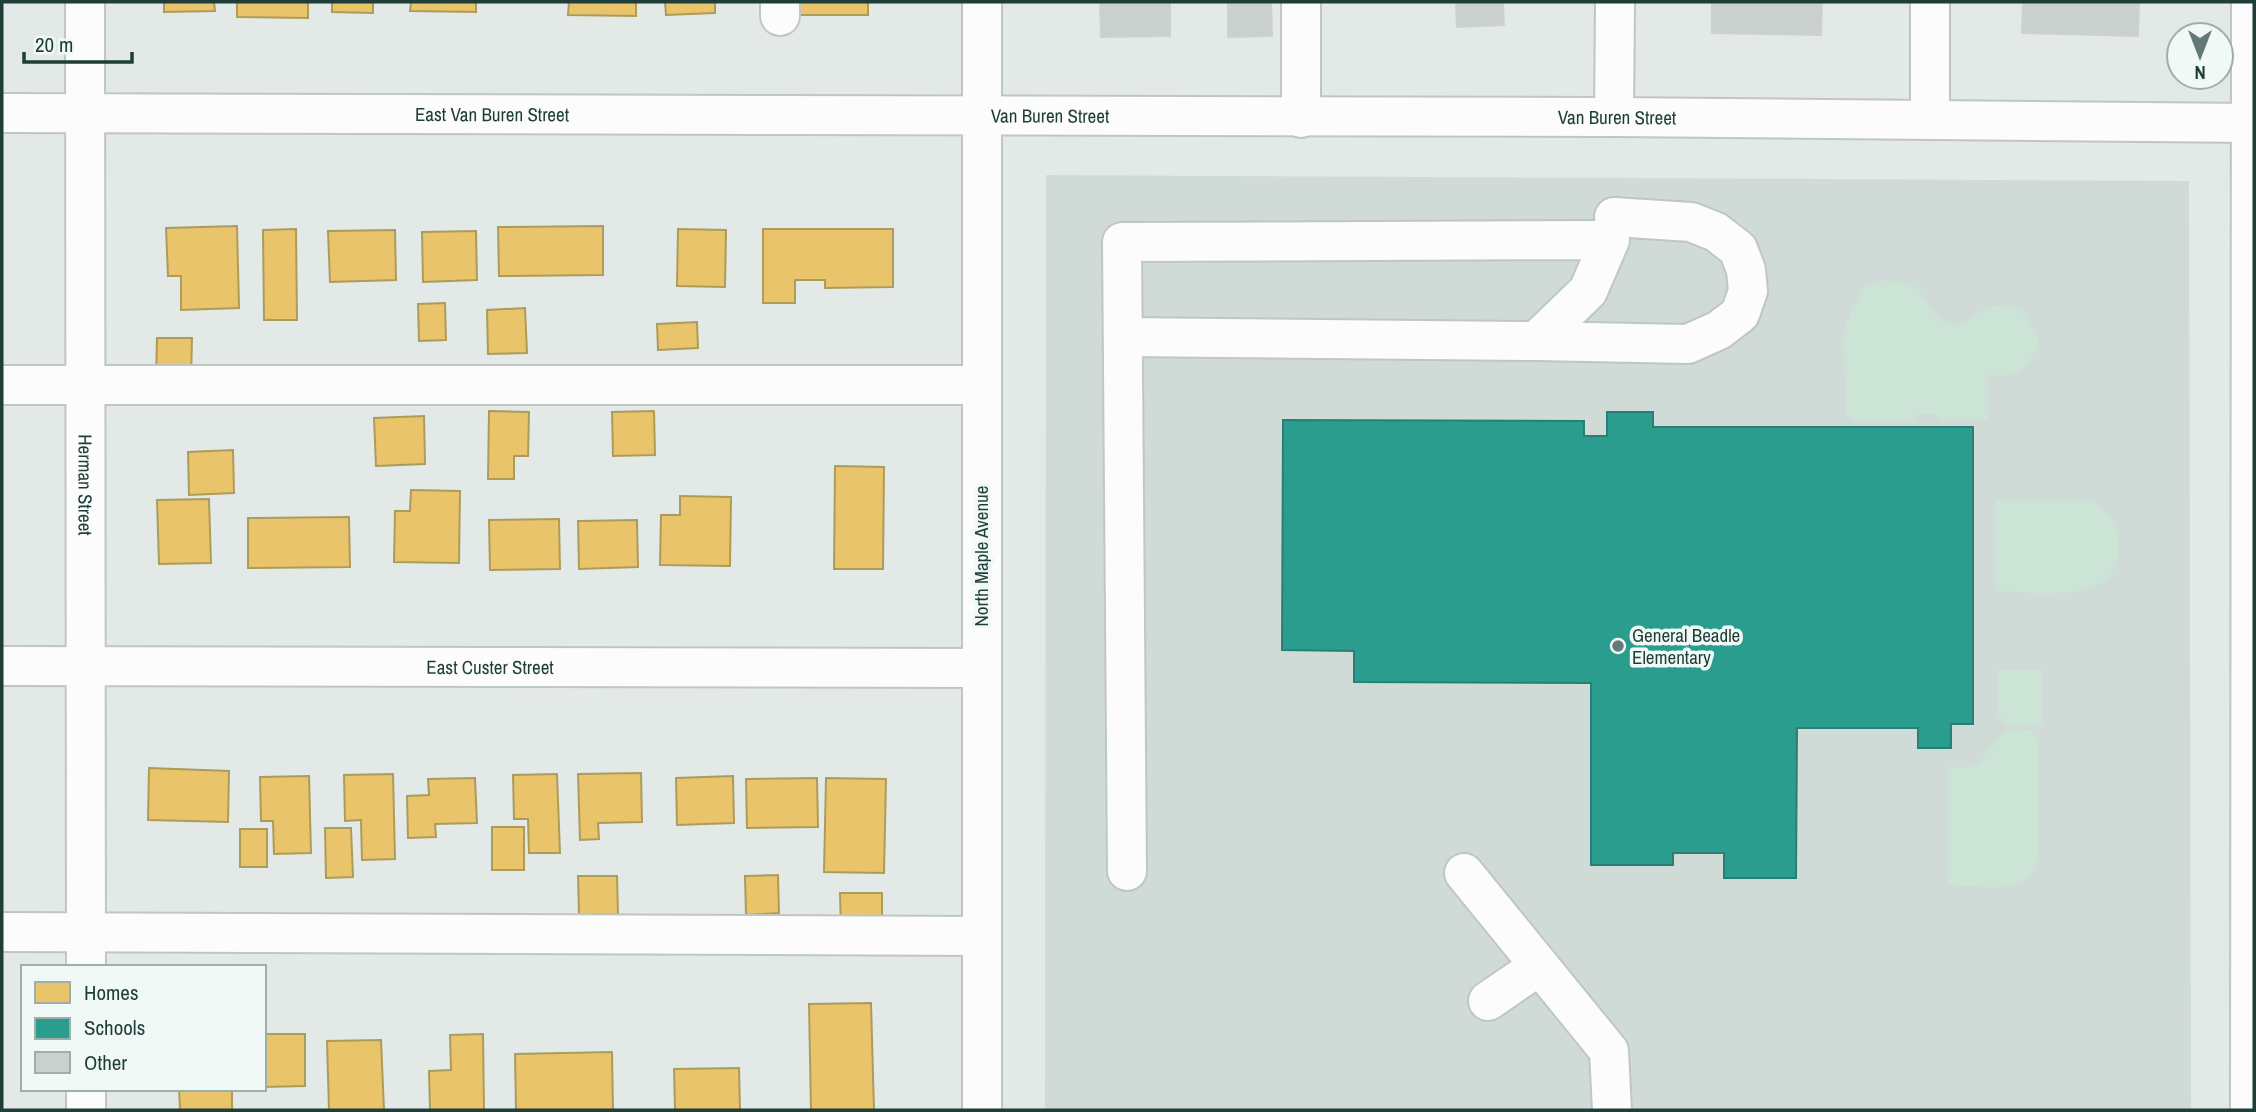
<svg xmlns="http://www.w3.org/2000/svg" width="2256" height="1112" viewBox="0 0 2256 1112" font-family="'Archivo Narrow',sans-serif">
  <rect width="100%" height="100%" fill="#e3e9e7"/>
  <polygon fill="#d0dbd8" points="1046,175 2189,181 2191,1110 1045,1110"/>
  <g fill="#cbe4d5">
    <path d="M 1885,280 L 1914,285 C 1925,296 1935,321 1951,325 C 1969,329 1983,298 2011,307 C 2017,309 2021,310 2025,315 C 2030,323 2036,330 2038,339 C 2039,349 2030,361 2024,368 C 2014,378 2001,375 1988,375 L 1988,420 L 1941,420 L 1935,414 L 1918,414 L 1912,421 L 1854,421 L 1847,415 L 1843,337 L 1846,325 L 1862,289 Z"/>
    <path d="M 1995,500 L 2088,500 C 2106,508 2116,521 2118,541 C 2126,608 2038,592 1996,591 Z"/>
    <polygon points="1997,670 2042,670 2042,725 2003,725 2003,719 1997,714"/>
    <path d="M 2031,730 L 2039,744 L 2039,856 C 2035,865 2030,878 2020,883 C 2006,891 1965,885 1948,885 L 1948,767 L 1975,767 L 2004,731 Z"/>
  </g>
  <g fill="#e9c46a" stroke="#ac9c5c" stroke-width="2">
    <polygon points="164,2 214,2 215,11 164,12"/>
    <polygon points="237,2 308,2 308,18 237,17"/>
    <polygon points="332,2 373,2 373,13 332,12"/>
    <polygon points="411,2 476,2 476,12 410,11"/>
    <polygon points="569,2 636,2 636,16 568,15"/>
    <polygon points="665,2 715,2 715,13 666,15"/>
    <rect x="799" y="2" width="69" height="13"/>
    <polygon points="237,226 239,308 181,310 181,276 168,276 166,228"/>
    <polygon points="603,226 603,275 499,276 498,227"/>
    <polygon points="296,229 297,320 264,320 263,230"/>
    <polygon points="678,229 726,230 725,287 677,286"/>
    <polygon points="763,229 893,229 893,287 825,288 825,280 795,280 795,303 763,303"/>
    <polygon points="395,230 396,280 330,282 328,231"/>
    <polygon points="476,231 477,280 423,282 422,232"/>
    <polygon points="445,303 446,340 419,341 418,304"/>
    <polygon points="525,308 527,353 488,354 487,310"/>
    <polygon points="697,322 698,348 658,350 657,324"/>
    <polygon points="157,338 192,338 191,379 156,379"/>
    <polygon points="489,411 529,412 528,456 514,456 514,479 488,479"/>
    <polygon points="654,411 655,455 613,456 612,412"/>
    <polygon points="424,416 425,464 376,466 374,418"/>
    <polygon points="233,450 234,493 189,495 188,452"/>
    <polygon points="835,466 884,467 883,569 834,569"/>
    <polygon points="411,490 460,491 459,563 394,562 395,511 410,511"/>
    <polygon points="680,496 731,497 730,566 660,565 661,515 680,515"/>
    <polygon points="209,499 211,563 159,564 157,500"/>
    <polygon points="349,517 350,567 248,568 248,518"/>
    <polygon points="559,519 560,569 490,570 489,520"/>
    <polygon points="637,520 638,567 579,569 578,521"/>
    <polygon points="149,768 229,771 228,822 148,820"/>
    <polygon points="641,773 642,822 598,823 599,839 580,840 578,774"/>
    <polygon points="393,774 395,859 362,860 361,820 345,821 344,775"/>
    <polygon points="557,774 560,853 529,853 528,819 514,819 513,775"/>
    <polygon points="309,776 311,853 274,854 273,821 261,821 260,777"/>
    <polygon points="733,776 734,823 677,825 676,778"/>
    <polygon points="475,778 477,823 435,824 436,837 408,838 407,796 429,795 428,779"/>
    <polygon points="817,778 818,827 747,828 746,779"/>
    <polygon points="826,778 886,779 884,873 824,872"/>
    <rect x="492" y="827" width="32" height="43"/>
    <polygon points="325,828 351,828 353,877 326,878"/>
    <rect x="240" y="829" width="27" height="38"/>
    <polygon points="778,875 779,913 746,915 745,876"/>
    <polygon points="578,876 617,876 618,914 579,915"/>
    <polygon points="840,893 882,893 882,932 841,933"/>
    <polygon points="871,1003 874,1110 811,1110 809,1004"/>
    <polygon points="264,1034 305,1034 305,1086 264,1087"/>
    <polygon points="483,1034 484,1110 430,1110 429,1071 451,1070 450,1035"/>
    <polygon points="381,1040 384,1110 329,1110 327,1041"/>
    <polygon points="612,1052 613,1110 516,1110 515,1054"/>
    <polygon points="739,1068 740,1110 675,1110 674,1069"/>
    <polygon points="179,1089 232,1089 232,1110 180,1110"/>
  </g>
  <polygon fill="#2a9d8f" stroke="#278076" stroke-width="2" points="1607,412 1653,412 1653,427 1973,427 1973,724 1951,724 1951,748 1918,748 1918,728 1797,728 1796,878 1724,878 1724,853 1673,853 1673,865 1591,865 1591,683 1354,682 1354,651 1282,650 1283,420 1584,421 1584,436 1607,436"/>
  <g fill="#cad0ce" stroke="#ccd2d0" stroke-width="2">
    <polygon points="1100,2 1170,2 1170,36 1101,37"/>
    <polygon points="1228,2 1271,2 1272,36 1228,37"/>
    <polygon points="1456,2 1503,2 1504,25 1457,27"/>
    <polygon points="1712,2 1822,2 1821,35 1712,33"/>
    <polygon points="2023,2 2139,2 2138,36 2022,33"/>
  </g>
  <g fill="none" stroke-linecap="round" stroke-linejoin="round">
    <defs>
      <g id="minor">
        <path id="s1" d="M 85,2 L 86,967"/>
        <polyline points="780,2 780,16"/>
        <polyline points="1301,2 1301,118"/>
        <path id="s2" d="M 2,113 L 1614,117 L 2254,123"/>
        <polyline points="1614,117 1615,2"/>
        <polyline points="1930,120 1930,2"/>
        <polyline points="1123,337 1536,341 1588,291 1610,240 1122,242 1127,871"/>
        <polyline points="1536,341 1688,344 1719,330 1740,314 1748,291 1746,270 1738,249 1716,232 1691,222 1614,217"/>
        <polyline points="2,385 981,385"/>
        <path id="s3" d="M 2,666 L 980,668"/>
        <polyline points="1464,873 1609,1051 1612,1110"/>
        <polyline points="2,932 981,936"/>
        <polyline points="1488,1001 1539,966"/>
        <polyline points="86,1089 86,1110"/>
        <polyline points="982,1110 982,2"/>
        <polyline points="2250,1110 2251,2"/>
      </g>
    </defs>
    <use href="#minor" stroke="#c0c6c4" stroke-width="42"/>
    <use href="#minor" stroke="#fbfcfb" stroke-width="38"/>
  </g>
  <circle fill="#647a77" stroke="#f1f9f6" stroke-width="2.5" cx="1618" cy="646" r="7"/>
  <g text-anchor="middle" dominant-baseline="central" stroke-width="7" stroke-linejoin="round" paint-order="stroke">
    <g font-size="19" fill="#1f3e3a" stroke="#f1f9f6">
      <text stroke="none"><textPath href="#s2" startOffset="490">East Van Buren Street</textPath></text>
      <text stroke="none"><textPath href="#s2" startOffset="1048">Van Buren Street</textPath></text>
      <text stroke="none"><textPath href="#s2" startOffset="1615">Van Buren Street</textPath></text>
      <text stroke="none"><textPath href="#s1" startOffset="483">Herman Street</textPath></text>
      <text transform="translate(981 556) rotate(-90)">North Maple Avenue</text>
      <text stroke="none"><textPath href="#s3" startOffset="488">East Custer Street</textPath></text>
    </g>
    <g font-size="19" fill="#1f3e3a" stroke="#f1f9f6" text-anchor="start">
      <text x="1632" y="635">General Beadle<tspan x="1632" dy="22">Elementary</tspan></text>
    </g>
  </g>
  <rect width="2256" height="1112" fill="none" stroke="#1f3e3a" stroke-width="7"/>
  <rect x="21" y="965" width="245" height="126" fill="#f1f9f6" stroke="#9daeab" stroke-width="2"/>
  <rect x="35" y="982" width="35" height="21" fill="#e9c46a" stroke="#9daeab" stroke-width="2"/>
  <text x="84" y="1000" font-size="21" fill="#1f3e3a">Homes</text>
  <rect x="35" y="1018" width="35" height="21" fill="#2a9d8f" stroke="#9daeab" stroke-width="2"/>
  <text x="84" y="1035" font-size="21" fill="#1f3e3a">Schools</text>
  <rect x="35" y="1052" width="35" height="21" fill="#cad0ce" stroke="#9daeab" stroke-width="2"/>
  <text x="84" y="1070" font-size="21" fill="#1f3e3a">Other</text>
  <g transform="translate(2200 56) rotate(180)"><circle r="33" fill="#f1f9f6" stroke="#9daeab" stroke-width="2"/>
  <path d="M0-5L12 26L0 18L-12 26Z" fill="#647a77"/>
  <text y="-10" font-size="19" font-weight="bold" text-anchor="middle" fill="#1f3e3a">N</text>
  </g>
  <path d="M24 52v10h108v-10" fill="none" stroke="#1f3e3a" stroke-width="3.5"/>
  <text x="35" y="52" font-size="21" fill="#1f3e3a" stroke="#f1f9f6" stroke-width="5" paint-order="stroke">20 m</text>
</svg>
